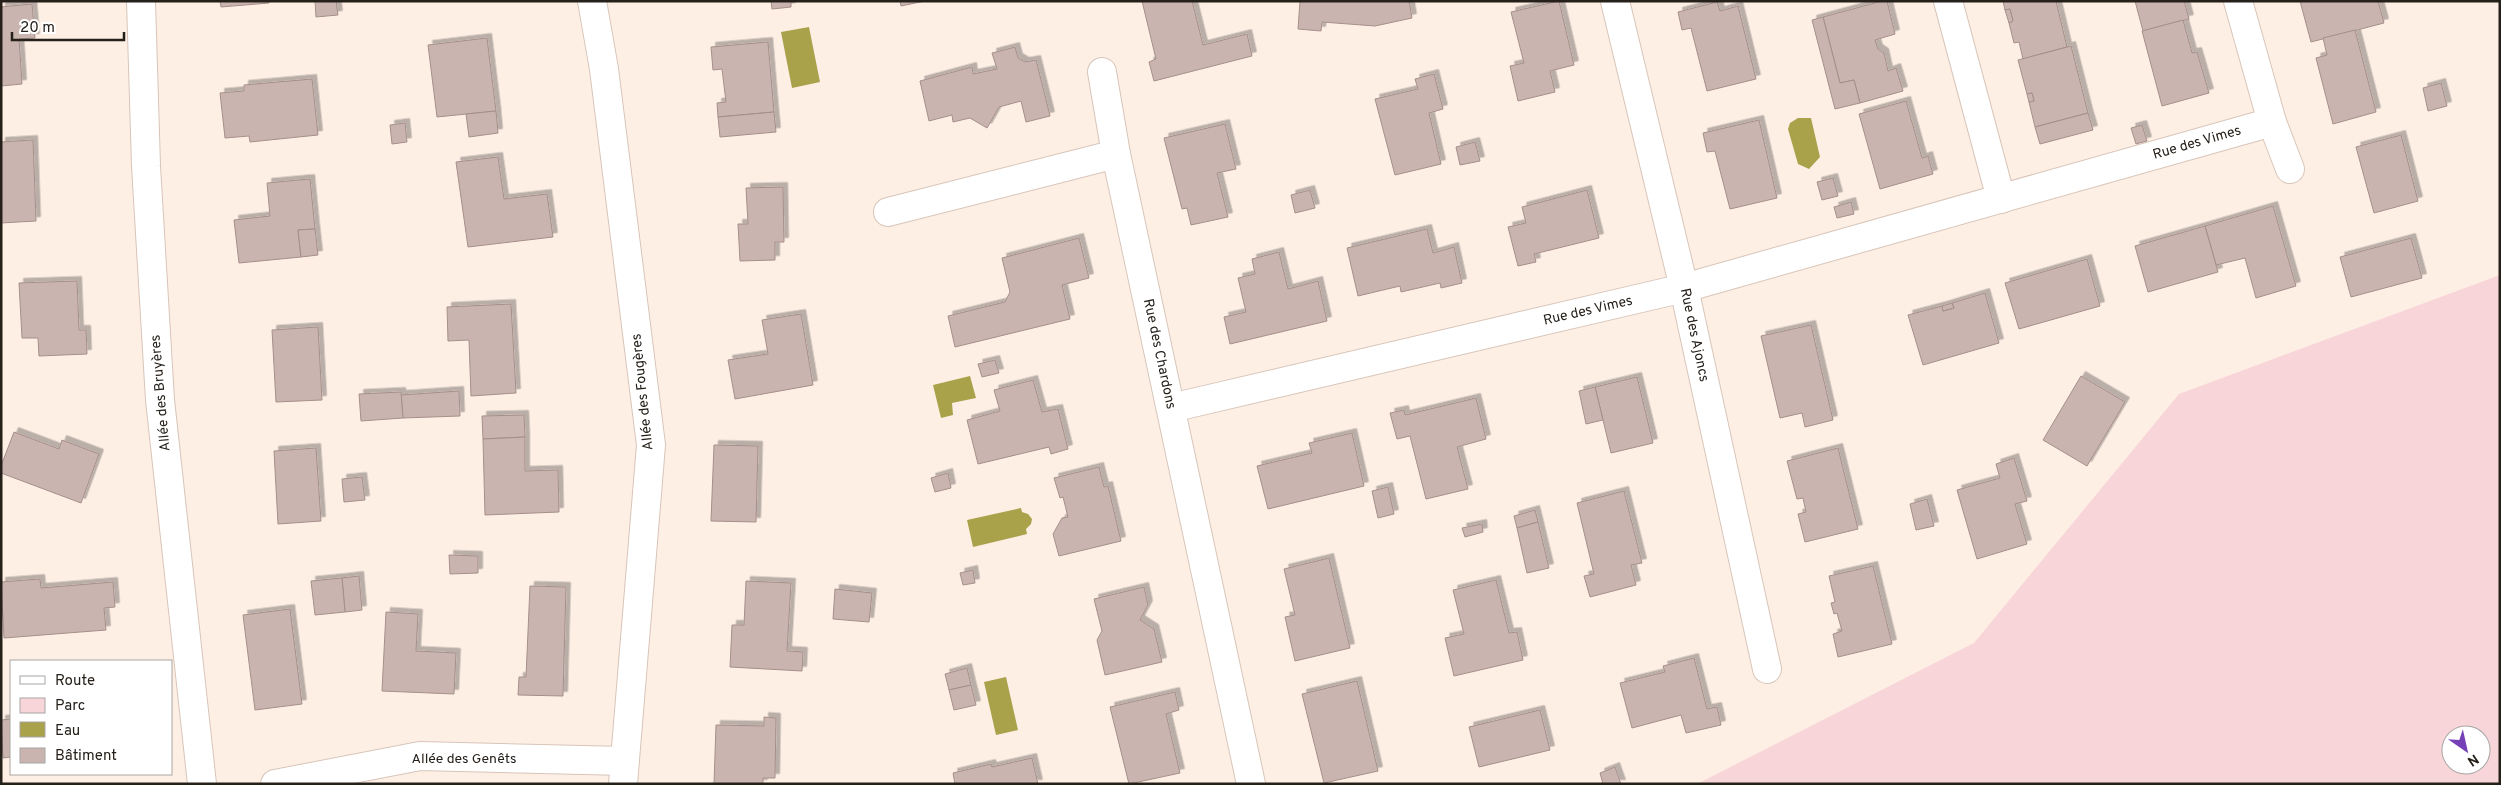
<svg xmlns="http://www.w3.org/2000/svg" width="2501" height="785" viewBox="0 0 2501 785" font-family="Overpass,sans-serif">
  <defs>
    <filter id="shadow"><feDropShadow dx="4.5" dy="-4.5" stdDeviation="0" flood-color="#0004"/></filter>
  </defs>
  <rect width="100%" height="100%" fill="#feefe5"/>
  <path fill="#f8d5d9" fill-rule="evenodd" d="M 2500,275 L 2500,784 L 1697,784 L 1974,643 L 2179,394 ZM 2451,735 L 2481,735 L 2481,765 L 2451,765 Z"/>
  <g fill="#aaa14b">
    <polygon points="809,27 820,82 792,88 781,32"/>
    <polygon points="1798,118 1811,118 1820,157 1809,169 1798,164 1788,129 1790,123"/>
    <polygon points="970,376 976,398 952,403 953,415 941,418 933,385"/>
    <polygon points="1021,508 1022,512 1028,514 1032,519 1031,524 1026,529 1027,534 973,547 967,520"/>
    <polygon points="1006,677 1018,730 996,735 984,682"/>
  </g>
  <g fill="#cab4af" stroke="#a58f8a" filter="url(#shadow)">
    <polygon points="220,1 269,1 269,3 221,7"/>
    <polygon points="315,1 336,1 338,15 316,17"/>
    <polygon points="771,1 791,1 791,7 772,9"/>
    <polygon points="900,1 925,1 901,6"/>
    <polygon points="1142,1 1192,1 1203,45 1247,34 1252,56 1154,81 1149,62 1156,59"/>
    <polygon points="1300,1 1409,1 1412,18 1375,26 1322,22 1321,31 1298,29"/>
    <polygon points="1559,1 1574,65 1550,71 1555,92 1518,101 1510,66 1524,63 1511,12"/>
    <polygon points="1882,1 1887,1 1895,34 1875,40 1878,49 1884,53 1888,71 1896,68 1903,91 1860,103 1854,80 1840,83 1823,17"/>
    <polygon points="2003,1 2056,1 2067,47 2023,59 2019,42 2014,43 2009,23 2013,21 2010,9 2005,10"/>
    <polygon points="2135,1 2184,1 2189,19 2143,31"/>
    <polygon points="2300,1 2378,1 2384,23 2311,42"/>
    <polygon points="1717,2 1720,11 1738,6 1756,79 1707,91 1691,28 1682,30 1678,12"/>
    <polygon points="32,4 35,38 19,39 22,84 1,86 1,7"/>
    <polygon points="2010,9 2013,21 2009,23 2005,10"/>
    <polygon points="1823,17 1840,83 1854,80 1860,103 1835,109 1812,20"/>
    <polygon points="2183,20 2192,53 2197,52 2209,93 2162,106 2142,31"/>
    <polygon points="2355,30 2376,112 2333,124 2316,58 2327,55 2323,38"/>
    <polygon points="487,38 496,111 437,117 428,45"/>
    <polygon points="768,42 774,112 718,117 717,103 726,102 722,69 713,70 711,47"/>
    <polygon points="2071,46 2088,113 2035,127 2029,102 2034,101 2032,93 2027,94 2018,60"/>
    <polygon points="1015,47 1018,58 1025,62 1036,60 1050,116 1026,122 1021,101 999,107 987,128 970,118 953,122 952,115 929,121 920,81 972,67 973,74 997,69 992,53"/>
    <polygon points="1434,74 1443,109 1429,113 1441,164 1395,175 1375,99 1418,89 1415,79"/>
    <polygon points="312,79 318,135 250,142 249,136 225,138 220,93 244,91 244,85"/>
    <polygon points="2441,83 2447,106 2428,111 2423,88"/>
    <polygon points="2032,93 2034,101 2029,102 2027,94"/>
    <polygon points="1906,101 1922,158 1928,156 1933,174 1880,189 1859,114"/>
    <polygon points="496,111 498,133 469,137 466,114"/>
    <polygon points="774,112 776,132 720,137 718,117"/>
    <polygon points="2088,113 2093,130 2040,144 2035,127"/>
    <polygon points="1759,120 1777,198 1730,209 1715,151 1707,152 1703,133"/>
    <polygon points="405,123 407,142 392,144 390,125"/>
    <polygon points="1225,124 1236,169 1217,173 1228,217 1191,225 1187,208 1182,209 1164,138"/>
    <polygon points="2142,125 2147,141 2136,144 2131,128"/>
    <polygon points="2401,135 2418,201 2374,213 2356,147"/>
    <polygon points="33,140 36,221 1,223 1,142"/>
    <polygon points="1475,142 1480,161 1460,165 1456,147"/>
    <polygon points="498,157 504,199 547,194 553,237 468,247 456,162"/>
    <polygon points="1833,178 1838,196 1822,200 1817,182"/>
    <polygon points="310,179 315,229 298,230 301,257 239,263 234,220 270,216 267,183"/>
    <polygon points="783,187 784,242 775,242 775,260 740,261 738,224 748,224 746,188"/>
    <polygon points="1310,190 1315,208 1295,213 1291,195"/>
    <polygon points="1587,190 1599,238 1534,254 1536,262 1518,266 1508,227 1526,223 1522,207"/>
    <polygon points="1851,202 1854,214 1837,218 1834,207"/>
    <polygon points="2273,206 2296,286 2256,298 2245,258 2216,265 2205,226"/>
    <polygon points="2205,226 2218,272 2148,292 2135,246"/>
    <polygon points="315,229 318,255 301,257 298,230"/>
    <polygon points="1427,229 1433,253 1454,247 1462,283 1441,288 1440,283 1401,292 1400,286 1358,296 1347,248"/>
    <polygon points="1079,238 1089,278 1062,285 1070,319 955,347 948,316 1005,302 1010,292 1002,258"/>
    <polygon points="2411,238 2422,278 2351,297 2340,257"/>
    <polygon points="1279,252 1288,289 1318,281 1327,321 1230,344 1224,317 1246,312 1238,278 1255,274 1252,259"/>
    <polygon points="2087,259 2100,306 2019,329 2005,283"/>
    <polygon points="77,281 79,330 86,330 87,354 39,356 38,338 22,338 19,283"/>
    <polygon points="1985,293 1999,343 1923,365 1908,315 1942,306 1943,311 1954,308 1952,303"/>
    <polygon points="1952,303 1954,308 1943,311 1942,306"/>
    <polygon points="511,304 516,393 471,396 469,340 448,341 447,307"/>
    <polygon points="801,314 813,385 735,399 728,360 768,354 762,320"/>
    <polygon points="1811,325 1833,420 1805,427 1802,413 1780,418 1761,336"/>
    <polygon points="318,327 322,400 276,402 272,330"/>
    <polygon points="995,360 999,373 982,377 978,364"/>
    <polygon points="2081,376 2125,402 2087,466 2043,440"/>
    <polygon points="1637,377 1653,443 1611,453 1595,387"/>
    <polygon points="1033,380 1042,412 1058,409 1068,449 1051,454 1049,447 978,464 967,420 1000,411 994,390"/>
    <polygon points="1595,387 1603,420 1586,424 1579,391"/>
    <polygon points="459,391 460,416 403,418 401,395"/>
    <polygon points="401,392 403,418 361,421 359,394"/>
    <polygon points="1476,398 1486,439 1457,447 1468,489 1426,499 1410,436 1397,439 1390,413 1404,410 1405,415"/>
    <polygon points="524,415 525,437 483,439 482,416"/>
    <polygon points="14,432 59,449 62,440 99,454 81,503 1,473 1,466"/>
    <polygon points="1352,433 1364,486 1268,509 1257,466 1312,453 1309,443"/>
    <polygon points="525,437 525,471 558,470 559,512 485,515 483,439"/>
    <polygon points="714,445 758,446 756,522 711,521"/>
    <polygon points="316,448 321,521 278,524 274,451"/>
    <polygon points="1838,448 1858,529 1805,542 1798,514 1806,512 1803,498 1797,499 1787,461"/>
    <polygon points="2014,458 2027,501 2015,504 2027,544 1977,559 1957,490 2000,478 1996,464"/>
    <polygon points="1099,467 1104,487 1108,486 1121,541 1059,556 1053,534 1062,518 1068,517 1063,497 1060,498 1054,478"/>
    <polygon points="948,473 951,488 935,492 931,478"/>
    <polygon points="362,477 365,500 344,502 342,479"/>
    <polygon points="1388,487 1394,514 1378,518 1372,491"/>
    <polygon points="1624,491 1642,563 1631,565 1636,585 1590,597 1584,576 1594,574 1577,503"/>
    <polygon points="1927,499 1934,526 1916,530 1910,504"/>
    <polygon points="1535,510 1538,522 1517,528 1514,516"/>
    <polygon points="1538,522 1549,568 1527,573 1517,528"/>
    <polygon points="1482,524 1483,532 1465,537 1462,528"/>
    <polygon points="449,555 478,556 478,573 450,574"/>
    <polygon points="1329,558 1350,648 1295,661 1285,617 1295,615 1284,569"/>
    <polygon points="1873,566 1892,644 1838,657 1833,634 1842,631 1837,613 1834,614 1831,603 1835,602 1829,576"/>
    <polygon points="973,570 975,583 963,585 960,573"/>
    <polygon points="359,576 362,610 345,612 342,578"/>
    <polygon points="342,578 345,612 315,615 311,581"/>
    <polygon points="40,579 41,588 113,582 115,607 104,608 106,630 4,638 1,582"/>
    <polygon points="1496,580 1509,633 1517,632 1523,660 1454,676 1445,638 1464,634 1453,590"/>
    <polygon points="746,581 791,583 787,651 803,652 802,671 730,667 732,625 744,625"/>
    <polygon points="530,586 566,587 563,696 518,695 519,677 526,677"/>
    <polygon points="1144,587 1148,605 1140,620 1154,629 1162,662 1105,675 1097,640 1102,631 1094,599"/>
    <polygon points="835,589 872,593 869,622 833,619"/>
    <polygon points="290,609 302,704 255,710 243,615"/>
    <polygon points="386,612 418,614 416,651 456,653 454,694 382,691"/>
    <polygon points="1694,658 1707,709 1717,707 1721,725 1686,733 1681,715 1632,728 1620,683 1665,672 1663,666"/>
    <polygon points="967,668 971,685 949,690 945,674"/>
    <polygon points="1357,681 1378,771 1324,783 1302,694"/>
    <polygon points="971,685 976,705 954,710 949,690"/>
    <polygon points="1175,692 1179,710 1166,714 1180,773 1129,784 1110,707"/>
    <polygon points="1540,710 1550,750 1479,767 1469,727"/>
    <polygon points="764,717 776,718 775,778 763,778 763,784 714,784 716,725 764,726"/>
    <polygon points="11,719 11,757 3,758 1,720"/>
    <polygon points="1032,758 1038,784 955,784 953,773 991,764 992,767"/>
    <polygon points="1615,767 1621,784 1603,784 1600,773"/>
  </g>
  <g fill="none" stroke-linecap="round" stroke-linejoin="round">
    <defs>
      <g id="street">
        <polyline points="141,1 146,166 160,400 202,784"/>
        <polyline points="592,1 604,69 651,445 623,784"/>
        <polyline points="1615,1 1684,288 1767,669"/>
        <polyline points="1948,1 2001,199"/>
        <polyline points="1102,72 1116,154"/>
        <polyline points="2272,122 2290,169"/>
        <polyline points="888,212 1116,154 1251,784"/>
        <polyline points="1171,408 1684,288 2272,122 2238,1"/>
        <polyline points="275,784 420,756 625,761"/>
      </g>
    </defs>
    <use href="#street" stroke="#d8c5b9" stroke-width="30"/>
    <use href="#street" stroke="#fff" stroke-width="28"/>
  </g>
  <g text-anchor="middle" dominant-baseline="central" stroke-width="4.5" stroke-linejoin="round" paint-order="stroke">
    <g font-size="14" fill="#26201b" stroke="#fff">
      <text transform="translate(2197 143) rotate(-16)">Rue des Vimes</text>
      <text transform="translate(1588 311) rotate(-13)">Rue des Vimes</text>
      <text transform="translate(1694 335) rotate(78)">Rue des Ajoncs</text>
      <text transform="translate(1159 354) rotate(78)">Rue des Chardons</text>
      <text transform="translate(643 392) rotate(-96)">Allée des Fougères</text>
      <text transform="translate(161 393) rotate(-95)">Allée des Bruyères</text>
      <text x="464" y="759">Allée des Genêts</text>
    </g>
  </g>
  <rect width="2501" height="785" fill="none" stroke="#26201b" stroke-width="5"/>
  <rect x="10" y="660" width="162" height="115" fill="#ffffff" stroke="#a8a6a4"/>
  <rect x="20" y="676" width="25" height="8" fill="#ffffff" stroke="#a8a6a4"/>
  <text x="55" y="685" font-size="15" fill="#26201b">Route</text>
  <rect x="20" y="698" width="25" height="15" fill="#f8d5d9" stroke="#a8a6a4"/>
  <text x="55" y="710" font-size="15" fill="#26201b">Parc</text>
  <rect x="20" y="722" width="25" height="15" fill="#aaa14b" stroke="#a8a6a4"/>
  <text x="55" y="735" font-size="15" fill="#26201b">Eau</text>
  <rect x="20" y="748" width="25" height="15" fill="#cab4af" stroke="#a8a6a4"/>
  <text x="55" y="760" font-size="15" fill="#26201b">Bâtiment</text>
  <g transform="translate(2466 750) rotate(146)"><circle r="24" fill="#ffffff" stroke="#a8a6a4"/>
  <path d="M0-4L9 19L0 12L-9 19Z" fill="#7640b7"/>
  <text y="-8" font-size="14" font-weight="bold" text-anchor="middle" fill="#26201b">N</text>
  </g>
  <path d="M12 32v8h112v-8" fill="none" stroke="#26201b" stroke-width="2.5"/>
  <text x="20" y="32" font-size="15" fill="#26201b" stroke="#ffffff" stroke-width="4" paint-order="stroke">20 m</text>
</svg>
